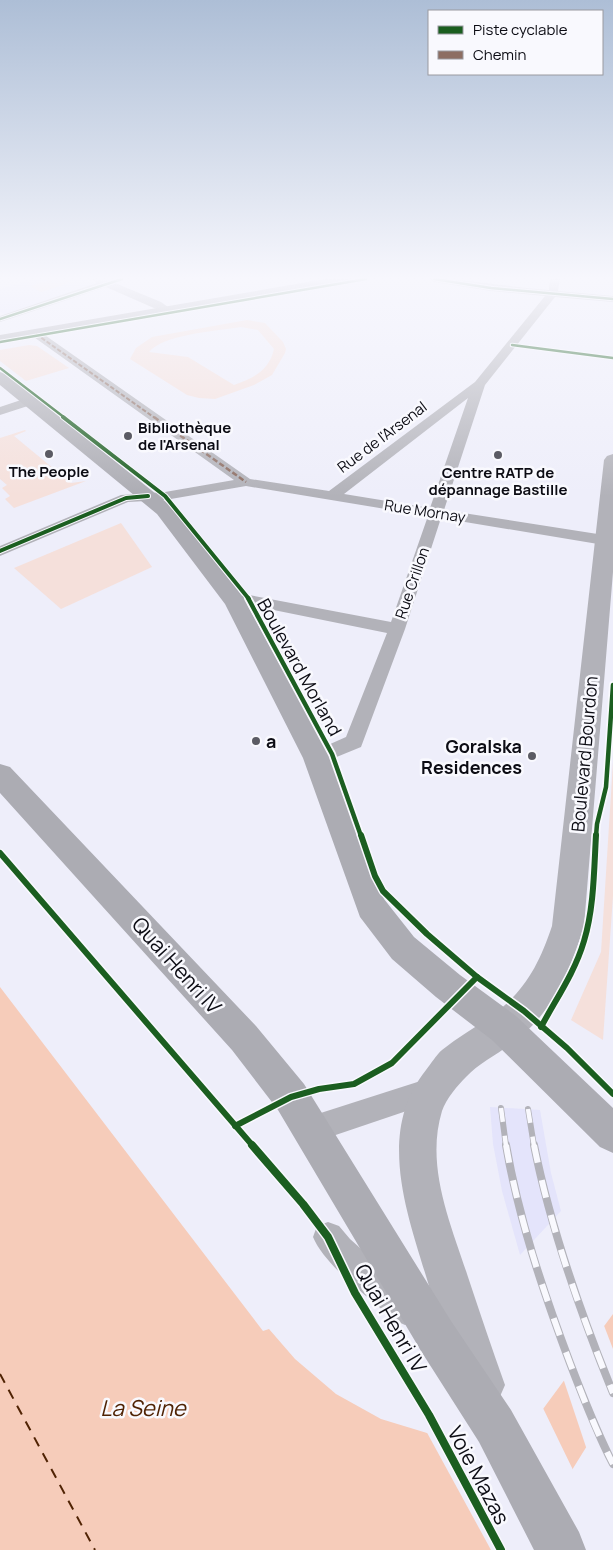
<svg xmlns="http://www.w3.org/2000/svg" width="613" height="1550" viewBox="0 0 613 1550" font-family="Manrope,sans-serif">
  <rect width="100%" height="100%" fill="#eeeefa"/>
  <g fill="#e4e4fb">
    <polygon points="35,279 83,279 96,284 5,314 0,312 0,289"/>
    <polygon points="490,1107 540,1110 551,1173 561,1211 520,1255 502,1191 493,1144"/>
  </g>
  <g fill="#f5e0db" fill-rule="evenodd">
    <polygon points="53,279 65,279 72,282 41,292 30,286"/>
    <path d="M 247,320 L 265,323 L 283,342 L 286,349 L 285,353 L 272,375 L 254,385 L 215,399 L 199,398 L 187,395 L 130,359 L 136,348 L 152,337 ZM 241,327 L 258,330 L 274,349 C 269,371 253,378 234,385 L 188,357 L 149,352 C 164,334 217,331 241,327 Z"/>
    <polygon points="29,345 37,346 69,368 26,381 0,361 0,350"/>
    <polygon points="25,430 26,431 14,436 71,483 86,481 14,508 5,499 10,496 2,488 7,485 0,479 0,438"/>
    <polygon points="121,523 152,567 61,609 14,568"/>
    <polygon points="613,762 613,896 603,1040 571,1020 601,952"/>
  </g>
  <polygon fill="#f6ccba" points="0,987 263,1331 269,1329 295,1359 336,1394 381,1419 427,1433 484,1429 543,1409 613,1314 613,1404 572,1470 530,1550 0,1550"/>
  <g fill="#eeeefa">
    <polygon points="603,1323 613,1349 613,1409 587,1450 563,1378"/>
    <polygon points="542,1406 574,1472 546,1520 533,1550 491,1550 425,1429 483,1427"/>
  </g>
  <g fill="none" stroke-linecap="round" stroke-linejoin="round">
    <polyline stroke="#502304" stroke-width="2" stroke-dasharray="10 8" stroke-linecap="butt" points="0,1374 95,1550"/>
    <g fill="#b2b2b9" fill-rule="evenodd">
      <polygon points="91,279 110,281 161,302 172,310 171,312 163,312 106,287 0,322 0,316 97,283"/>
      <path d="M 429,279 C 469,279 509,287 549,290 L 550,279 L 560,279 L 558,291 L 613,296 L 613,302 L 555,297 L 485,385 L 444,510 L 604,535 L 609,537 L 612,540 L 609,543 L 604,545 L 441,518 L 405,629 L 361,747 L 317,765 L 310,763 L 307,758 L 310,753 L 346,737 L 387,633 L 249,605 L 235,607 L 229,606 L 227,602 L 229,598 L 249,595 L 391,622 L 428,516 L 246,486 L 165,500 L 128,502 L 0,556 L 0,546 L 121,495 L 165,492 L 234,480 L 31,335 L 30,333 L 31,331 L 39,331 L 250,479 L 329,491 L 475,382 L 545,296 L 491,291 L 434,282 ZM 468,398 L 430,508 L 344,494 Z"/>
      <polygon points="30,397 36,401 34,404 0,415 0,407"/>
      <polygon points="433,1077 442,1081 446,1090 442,1099 312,1143 302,1139 298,1129 302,1119"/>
      <path d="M 328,1222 L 339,1226 L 350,1239 L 416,1298 L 421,1309 L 416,1320 L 405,1325 L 394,1320 C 370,1298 325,1266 313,1237 L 317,1226 Z"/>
    </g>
    <path fill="#b2b2b9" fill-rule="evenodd" d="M 613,454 L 613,572 L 584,926 C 570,971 553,1012 515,1041 C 500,1053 479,1063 466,1077 C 458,1085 446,1099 442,1111 C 425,1167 451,1224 468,1277 C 480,1313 492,1349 505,1385 L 498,1401 L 482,1408 L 466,1401 L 459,1385 C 448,1349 437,1313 426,1276 C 406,1210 377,1131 426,1070 C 431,1064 436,1055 442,1050 C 457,1038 474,1028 489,1018 C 524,993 539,965 552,926 L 604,460 L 607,456 Z"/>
    <g fill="#acacb3" fill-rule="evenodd">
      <polygon points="325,279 355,279 348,283 0,343 0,335"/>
      <polygon points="0,372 6,374 171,506 243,597 331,758 384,899 414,937 460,975 516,1016 613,1108 613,1153 600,1147 492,1040 436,997 392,959 360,917 303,758 225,604 157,514 0,385"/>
      <polygon points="0,764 10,767 256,1026 304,1084 451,1321 511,1410 579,1532 586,1550 534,1550 479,1442 421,1351 278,1110 232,1050 0,793"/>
    </g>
    <defs>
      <g id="rail-far1">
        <polyline points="501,1108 506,1146"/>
        <polyline points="528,1109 534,1146"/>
      </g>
      <g id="rail">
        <path d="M 506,1145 C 519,1220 543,1291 570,1363 C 583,1397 596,1431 613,1464"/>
        <path d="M 534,1145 C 551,1230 580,1312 613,1393"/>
      </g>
    </defs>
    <use href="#rail-far1" stroke="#b2b2b9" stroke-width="6"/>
    <use href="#rail" stroke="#b2b2b9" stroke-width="8"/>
    <use href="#rail-far1" stroke="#f9f9fe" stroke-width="4.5" stroke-dasharray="14" stroke-linecap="butt"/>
    <use href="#rail" stroke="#f9f9fe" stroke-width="6" stroke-dasharray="18" stroke-linecap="butt"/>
    <polyline stroke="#8d6e63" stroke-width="2" stroke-dasharray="4.5 2" stroke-linecap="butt" points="36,334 155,418"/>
    <polyline stroke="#8d6e63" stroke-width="2.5" stroke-dasharray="5.5 2.5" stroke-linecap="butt" points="154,417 246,482"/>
    <defs>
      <g id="cycleway-far4">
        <polyline points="434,279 491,288 613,299"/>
        <polyline points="0,319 122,279"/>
        <polyline points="0,342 366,279"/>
        <polyline points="512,345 613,358"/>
        <polyline points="0,368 65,418"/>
      </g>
      <g id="cycleway-far3">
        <polyline points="63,417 165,496 249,599"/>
        <polyline points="0,551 126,498 148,496"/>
      </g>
      <g id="cycleway-far2">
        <polyline points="248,598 332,754 361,836"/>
        <polyline points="596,836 597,824 606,787 613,685"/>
      </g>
      <g id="cycleway-far1">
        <polyline points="361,835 375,876 383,891 427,934 477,977 524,1011 567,1048 613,1094"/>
        <polyline points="0,853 253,1146"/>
        <path d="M 541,1027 C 556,999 575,972 584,941 C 594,908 594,870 596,835"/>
        <polyline points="235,1126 291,1097 319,1089 354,1084 392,1063 477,977"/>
      </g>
      <polyline id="cycleway" points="252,1145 303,1204 328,1237 355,1293 429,1415 501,1550"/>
    </defs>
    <use href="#cycleway-far4" stroke="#f9f9fe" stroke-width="4.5"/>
    <use href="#cycleway-far3" stroke="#f9f9fe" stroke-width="6"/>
    <use href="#cycleway-far2" stroke="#f9f9fe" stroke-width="8"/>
    <use href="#cycleway-far1" stroke="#f9f9fe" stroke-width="9"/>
    <use href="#cycleway" stroke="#f9f9fe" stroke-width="11"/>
    <use href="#cycleway-far4" stroke="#1b5e20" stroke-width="2.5"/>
    <use href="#cycleway-far3" stroke="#1b5e20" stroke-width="4"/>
    <use href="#cycleway-far2" stroke="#1b5e20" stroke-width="4.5"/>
    <use href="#cycleway-far1" stroke="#1b5e20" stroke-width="6"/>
    <use href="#cycleway" stroke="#1b5e20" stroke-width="8"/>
  </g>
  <linearGradient id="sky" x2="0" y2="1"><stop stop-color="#adbed6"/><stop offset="0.56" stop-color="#f7f7fd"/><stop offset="1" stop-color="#f7f7fd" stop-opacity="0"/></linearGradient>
  <rect width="613" height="496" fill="url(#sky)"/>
  <g fill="#5b5b64" stroke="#f9f9fe" stroke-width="2">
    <circle cx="128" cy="436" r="5"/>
    <circle cx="49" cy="454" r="5"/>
    <circle cx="498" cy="455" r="5"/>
    <circle cx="256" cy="741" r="5"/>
    <circle cx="532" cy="756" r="5"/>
  </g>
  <g text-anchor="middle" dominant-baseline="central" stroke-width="5" stroke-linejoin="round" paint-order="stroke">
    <g font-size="15" font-weight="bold" fill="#0c0c14" stroke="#f9f9fe">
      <text x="138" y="427" text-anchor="start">Bibliothèque<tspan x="138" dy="17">de l'Arsenal</tspan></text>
      <text x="49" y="471">The People</text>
      <text x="498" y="472">Centre RATP de<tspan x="498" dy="17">dépannage Bastille</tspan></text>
    </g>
    <g font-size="15" fill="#0c0c14" stroke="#f9f9fe">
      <text transform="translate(382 437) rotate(-37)">Rue de l'Arsenal</text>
      <text transform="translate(425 511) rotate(9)">Rue Mornay</text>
      <text transform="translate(412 583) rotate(-71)">Rue Crillon</text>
    </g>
    <g font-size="18" fill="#0c0c14" stroke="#f9f9fe">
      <text transform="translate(300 667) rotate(61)">Boulevard Morland</text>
      <text transform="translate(584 754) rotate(-85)">Boulevard Bourdon</text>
    </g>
    <g font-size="18" font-weight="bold" fill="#0c0c14" stroke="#f9f9fe" text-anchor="start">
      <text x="266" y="741">a</text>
      <text x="522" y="746" text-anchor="end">Goralska<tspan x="522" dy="21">Residences</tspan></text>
    </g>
    <g font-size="21" fill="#0c0c14" stroke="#f9f9fe">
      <text transform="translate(177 965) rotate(48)">Quai Henri IV</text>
      <text transform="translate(391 1318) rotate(60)">Quai Henri IV</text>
      <text transform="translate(479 1475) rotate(62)">Voie Mazas</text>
    </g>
    <g font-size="22" font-style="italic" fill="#502304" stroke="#f9f9fe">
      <text x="143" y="1408">La Seine</text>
    </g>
  </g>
  <rect x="428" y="10" width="175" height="65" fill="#f9f9fe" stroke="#9a9aa0"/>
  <rect x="438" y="26" width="25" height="8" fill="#1b5e20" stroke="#9a9aa0"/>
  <text x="473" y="35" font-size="15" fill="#0c0c14">Piste cyclable</text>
  <rect x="438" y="51" width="25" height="8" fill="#8d6e63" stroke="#9a9aa0"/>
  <text x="473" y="60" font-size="15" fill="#0c0c14">Chemin</text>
</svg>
